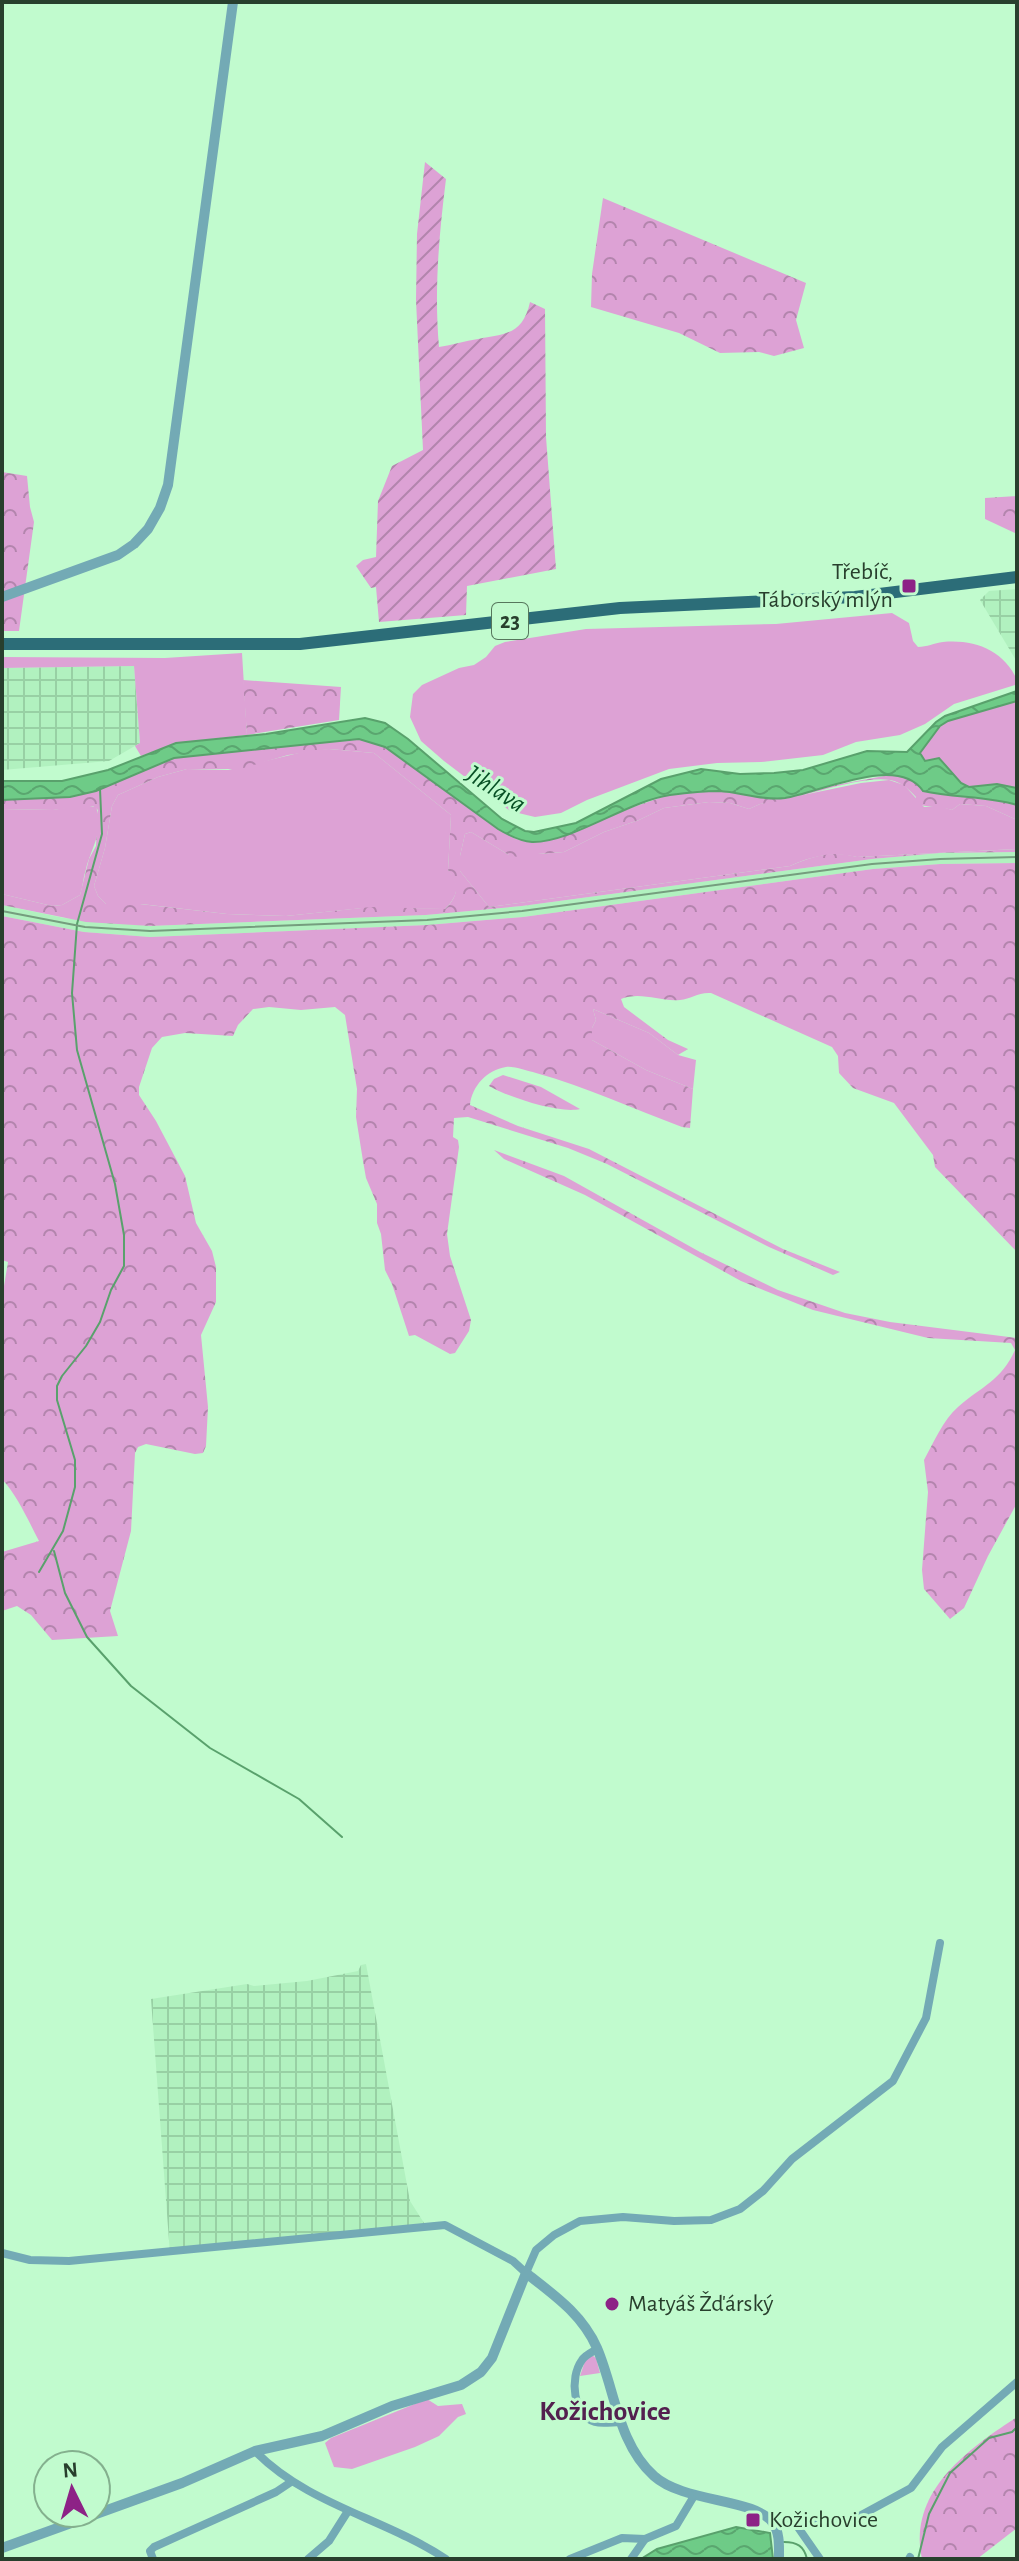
<svg xmlns="http://www.w3.org/2000/svg" width="1019" height="2561" viewBox="0 0 1019 2561" font-family="'Alegreya Sans',sans-serif">
  <defs>
    <pattern id="industrial-grid" width="8" height="8" patternUnits="userSpaceOnUse" patternTransform="scale(2)"><rect width="8" height="8" fill="#b1f1bf"/><path d="M0 4h8M4 0v8" fill="none" stroke="#98d0a4"/></pattern>
    <pattern id="forest-crowns" width="20" height="18" patternUnits="userSpaceOnUse" patternTransform="scale(2)"><rect width="20" height="18" fill="#dda2d5"/><path d="M2 6a3 3 0 1 1 6 0M12 15a3 3 0 1 1 6 0" fill="none" stroke="#b385ad"/></pattern>
    <pattern id="garden-furrows" width="10" height="10" patternUnits="userSpaceOnUse" patternTransform="scale(2)"><rect width="10" height="10" fill="#dda2d5"/><path d="M-1 1l2-2M0 10L10 0M9 11l2-2" fill="none" stroke="#b385ad"/></pattern>
    <pattern id="water-waves" width="16" height="10" patternUnits="userSpaceOnUse" patternTransform="scale(2)"><rect width="16" height="10" fill="#6ecb87"/><path d="M0 5q4-4 8 0t8 0" fill="none" stroke="#5aa66f"/></pattern>
  </defs>
  <rect width="100%" height="100%" fill="#c1fbce"/>
  <polygon fill="#b1f1bf" points="1017,852 1017,863 940,864 873,869 523,917 427,925 150,937 84,932 2,916 2,905 64,918 150,926 426,915 522,906 872,859 940,853"/>
  <g fill="url(#industrial-grid)">
    <polygon points="1017,589 1017,662 980,600 989,591"/>
    <polygon points="134,666 140,743 109,761 2,770 2,668"/>
    <polygon points="366,1964 410,2201 426,2226 170,2254 151,1999 247,1984 254,1986 307,1981 358,1971 361,1965"/>
  </g>
  <g fill="#dda2d5">
    <path d="M 892,613 L 909,623 L 913,641 L 918,647 C 927,647 934,643 943,642 C 974,639 1004,650 1017,680 L 1015,685 L 954,704 L 925,724 L 900,735 L 856,742 L 823,755 L 761,762 L 717,763 L 669,769 L 587,800 L 561,813 L 535,817 L 510,811 L 444,761 L 421,741 L 410,717 L 413,694 L 422,685 L 459,668 L 474,665 L 486,657 L 495,646 L 505,642 L 586,629 L 776,624 Z"/>
    <polygon points="242,653 247,735 176,743 141,756 135,746 140,743 134,666 2,668 2,657 165,658"/>
    <path d="M 1017,701 L 1017,788 L 997,784 L 969,787 L 961,783 L 939,758 L 925,761 L 920,753 C 926,741 937,728 948,721 Z"/>
    <path d="M 329,749 L 374,753 L 451,815 L 448,870 C 461,884 458,896 445,909 L 363,908 L 286,916 L 227,914 L 141,904 L 106,904 L 98,896 L 94,886 L 105,848 L 112,806 L 118,795 L 158,777 L 187,769 L 228,770 L 311,750 Z"/>
    <path d="M 889,780 L 904,785 L 924,807 L 939,806 L 952,810 L 960,804 L 986,806 L 1017,820 L 1017,849 L 857,857 C 834,851 811,856 790,866 L 489,907 L 460,871 L 460,856 L 465,834 L 471,832 L 509,855 L 538,854 L 564,852 L 604,832 L 639,820 L 664,808 L 709,802 L 730,803 L 749,809 L 760,804 L 861,783 Z"/>
    <path d="M 83,805 L 96,807 C 105,830 91,848 86,869 C 83,878 83,886 80,895 L 62,905 L 52,906 L 2,894 L 2,809 L 53,810 Z"/>
    <polygon points="593,1009 649,1033 678,1055 696,1060 693,1089 646,1070 592,1040 592,1028 596,1020"/>
    <polygon points="592,2355 596,2358 600,2373 580,2376 585,2361"/>
    <polygon points="427,2399 438,2406 462,2404 466,2414 458,2417 439,2436 415,2447 352,2469 334,2467 325,2443 331,2438"/>
  </g>
  <g fill="url(#forest-crowns)" fill-rule="evenodd">
    <polygon points="603,198 806,283 796,320 804,348 774,356 759,352 720,353 679,333 591,307 592,274"/>
    <polygon points="2,472 27,476 30,507 34,522 19,631 2,631"/>
    <polygon points="1017,496 1017,534 985,519 985,498"/>
    <polygon points="243,680 341,687 339,720 247,735"/>
    <path d="M 359,739 L 385,746 L 498,829 L 516,839 L 533,842 L 668,795 L 716,791 L 770,797 L 895,774 L 916,781 L 923,791 C 954,798 986,797 1017,805 L 1017,820 L 986,806 L 960,804 L 952,810 C 939,806 927,808 915,803 L 916,797 C 908,789 902,782 890,780 C 857,775 797,801 760,804 L 749,809 L 730,803 L 709,802 L 664,808 L 639,820 L 604,832 L 564,852 L 538,854 L 530,860 L 509,855 L 471,832 L 465,834 L 460,856 L 460,871 L 489,907 L 790,866 C 812,856 833,850 857,857 L 1017,849 L 1017,852 L 940,853 L 872,859 L 522,906 L 426,915 L 150,926 L 86,922 L 2,905 L 2,894 L 52,906 L 62,905 L 80,895 L 89,859 L 96,846 L 98,810 L 93,806 L 53,810 L 2,809 L 2,800 L 70,797 L 96,791 L 174,758 ZM 329,749 L 374,753 L 451,815 L 448,870 C 459,884 459,896 445,909 L 371,907 L 286,916 L 227,914 L 140,904 L 106,904 L 98,896 L 94,886 L 105,848 L 112,806 L 118,795 L 158,777 L 187,769 L 240,769 L 288,755 Z"/>
    <path d="M 1017,863 L 1017,1252 L 935,1167 L 933,1155 L 894,1103 L 853,1088 L 839,1073 L 838,1056 L 832,1047 L 711,993 C 698,992 691,999 680,1000 C 660,1002 641,991 621,999 L 624,1007 L 668,1040 L 688,1049 L 678,1055 L 649,1033 L 593,1009 L 596,1020 L 592,1028 L 592,1040 L 646,1070 L 693,1089 L 690,1128 L 682,1127 C 634,1109 586,1087 536,1073 C 527,1071 515,1066 506,1067 C 487,1070 472,1086 470,1105 L 518,1126 L 589,1149 L 783,1249 L 840,1272 L 833,1275 L 769,1247 L 607,1164 L 568,1148 L 468,1117 L 454,1118 L 453,1137 L 458,1140 L 459,1147 L 447,1234 L 450,1256 L 471,1320 L 469,1331 L 455,1353 L 450,1354 L 415,1335 L 409,1336 L 392,1284 L 385,1270 L 381,1234 L 377,1223 L 377,1204 L 366,1178 L 363,1161 L 356,1117 L 357,1089 L 345,1015 L 335,1007 L 301,1010 L 269,1007 L 253,1009 L 238,1025 L 233,1036 L 185,1033 L 162,1037 L 152,1048 L 139,1087 L 139,1095 L 156,1121 L 185,1176 L 196,1223 L 212,1251 L 216,1267 L 216,1302 L 201,1335 L 208,1407 L 206,1446 L 203,1453 L 195,1454 L 146,1444 L 138,1447 L 135,1453 L 131,1531 L 110,1611 L 118,1636 L 52,1640 L 31,1615 L 17,1606 L 2,1611 L 2,1552 L 39,1541 C 27,1518 18,1497 2,1479 L 2,1298 L 8,1262 L 2,1260 L 2,916 L 84,932 L 150,937 L 427,925 L 523,917 L 873,869 L 940,864 Z"/>
    <path d="M 503,1075 L 541,1087 L 580,1109 C 559,1114 508,1097 489,1086 L 494,1079 Z"/>
    <path d="M 494,1150 L 564,1176 L 700,1252 L 778,1290 L 845,1313 L 890,1322 L 1017,1338 L 1017,1503 L 988,1556 L 964,1608 L 950,1619 L 924,1589 L 922,1570 L 928,1492 L 924,1460 C 934,1442 943,1420 958,1407 C 982,1386 1001,1381 1015,1350 L 1011,1343 L 928,1338 L 813,1310 L 741,1281 L 585,1195 L 504,1159 Z"/>
    <path d="M 1017,2417 L 1017,2528 L 977,2559 L 922,2559 C 907,2492 968,2449 1017,2417 Z"/>
  </g>
  <path fill="url(#garden-furrows)" d="M 425,162 L 446,179 C 439,235 434,290 439,347 C 452,345 465,341 478,339 C 506,334 523,334 530,302 L 545,309 L 546,437 L 556,569 L 467,586 L 466,615 L 379,622 L 376,587 L 371,588 L 356,566 L 363,560 L 376,557 L 378,501 L 392,466 L 423,450 L 416,300 L 417,234 Z"/>
  <g fill="url(#water-waves)" stroke="#59a16c" stroke-width="2">
    <path d="M 1017,691 L 1017,701 L 948,721 L 940,726 L 920,753 L 925,761 L 939,758 L 961,783 L 969,787 L 997,784 L 1017,788 L 1017,805 C 987,796 954,798 923,791 C 898,754 821,792 785,798 C 764,801 740,792 719,791 C 703,791 685,793 670,795 C 628,801 571,843 532,842 C 519,841 508,835 498,829 L 385,747 L 359,739 L 174,758 L 96,791 L 70,797 L 2,800 L 2,781 L 62,781 L 108,770 L 176,743 L 266,734 L 365,718 L 385,723 L 408,739 L 502,819 L 525,831 L 534,832 L 576,823 L 661,779 L 701,769 L 740,774 L 774,773 L 803,770 L 867,751 L 907,752 L 936,722 L 945,716 Z"/>
    <polygon points="736,2527 770,2533 773,2559 641,2559 657,2549"/>
  </g>
  <g fill="none" stroke-linecap="round" stroke-linejoin="round">
    <g stroke="#59a16c" stroke-width="2">
      <polyline points="54,1551 65,1593 87,1637 131,1686 210,1748 299,1799 342,1837"/>
      <polyline points="39,1572 63,1531 75,1487 75,1460 57,1400 57,1386 62,1376 86,1346 100,1322 111,1290 124,1266 124,1235 115,1184 77,1050 72,993 77,924 102,834 100,789"/>
      <path d="M 784,2542 C 797,2542 804,2546 807,2559"/>
      <polyline points="918,2559 929,2514 950,2473 989,2438 1012,2432 1017,2427"/>
    </g>
    <g stroke="#73aab5" stroke-width="8">
      <polyline points="2,2253 30,2260 69,2261 445,2225 513,2261 526,2273 536,2250 554,2235 580,2221 623,2217 674,2221 711,2220 740,2209 763,2191 792,2159 893,2081 926,2018 940,1943"/>
      <path d="M 597,2349 C 592,2352 585,2355 582,2360 C 569,2378 573,2415 595,2422 C 602,2424 613,2422 621,2422"/>
      <path d="M 255,2451 C 308,2505 384,2518 446,2559"/>
      <polyline points="795,2523 820,2559"/>
      <polyline points="774,2524 814,2519 841,2522 854,2519 911,2488 942,2447 1017,2382"/>
      <polyline points="153,2559 150,2551 154,2547 276,2492 291,2482"/>
      <polyline points="308,2559 329,2541 348,2511"/>
      <polyline points="570,2559 622,2538 645,2539"/>
      <polyline points="631,2559 645,2539 676,2526 694,2496"/>
      <polyline points="909,2559 910,2557"/>
    </g>
    <g stroke="#73aab5" stroke-width="10">
      <polyline points="2,597 118,555 134,544 148,529 160,508 168,485 233,2"/>
      <path d="M 2,2548 L 182,2483 L 255,2451 L 322,2436 L 392,2406 L 461,2385 L 481,2372 L 492,2358 L 526,2273 C 554,2295 582,2314 597,2348 C 615,2390 618,2444 654,2476 C 684,2503 755,2498 773,2523 C 780,2533 779,2547 779,2559"/>
    </g>
    <polyline stroke="#2c6d78" stroke-width="12" points="2,644 300,644 620,608 855,597 1017,577"/>
    <polyline stroke="#759e7e" stroke-width="2" points="2,911 85,927 150,931 427,920 522,911 872,864 940,859 1017,857"/>
  </g>
  <g fill="#8d2286" stroke="#c1fbce" stroke-width="3">
    <rect x="901" y="578" width="16" height="16" rx="4"/>
    <circle cx="612" cy="2304" r="8"/>
    <rect x="745" y="2512" width="16" height="16" rx="4"/>
  </g>
  <g text-anchor="middle" dominant-baseline="central" stroke-width="6" stroke-linejoin="round" paint-order="stroke">
    <rect fill="#c1fbce" stroke="#56775d" stroke-width="2" x="492" y="603" width="36" height="36" rx="6"/>
    <g font-size="22" font-weight="bold" fill="#283f2d">
      <text x="510" y="621">23</text>
    </g>
    <g font-size="24" fill="#283f2d" stroke="#c1fbce" text-anchor="start">
      <text x="893" y="572" text-anchor="end">Třebíč,<tspan x="893" dy="28">Táborský mlýn</tspan></text>
      <text x="628" y="2304">Matyáš Žďárský</text>
      <text x="769" y="2520">Kožichovice</text>
    </g>
    <g font-size="26" font-style="italic" fill="#075025" stroke="#c1fbce">
      <text transform="translate(496 789) rotate(33)">Jihlava</text>
    </g>
    <g font-size="28" font-weight="bold" fill="#53204f" stroke="#c1fbce">
      <text x="605" y="2412">Kožichovice</text>
    </g>
  </g>
  <rect width="1019" height="2561" fill="none" stroke="#283f2d" stroke-width="8"/>
  <g transform="translate(72 2489) rotate(355)"><circle r="38" fill="#c1fbce" stroke="#84b08e" stroke-width="2"/>
  <path d="M0-6L14 30L0 20L-14 30Z" fill="#8d2286"/>
  <text y="-12" font-size="22" font-weight="bold" text-anchor="middle" fill="#283f2d">N</text>
  </g>
</svg>
